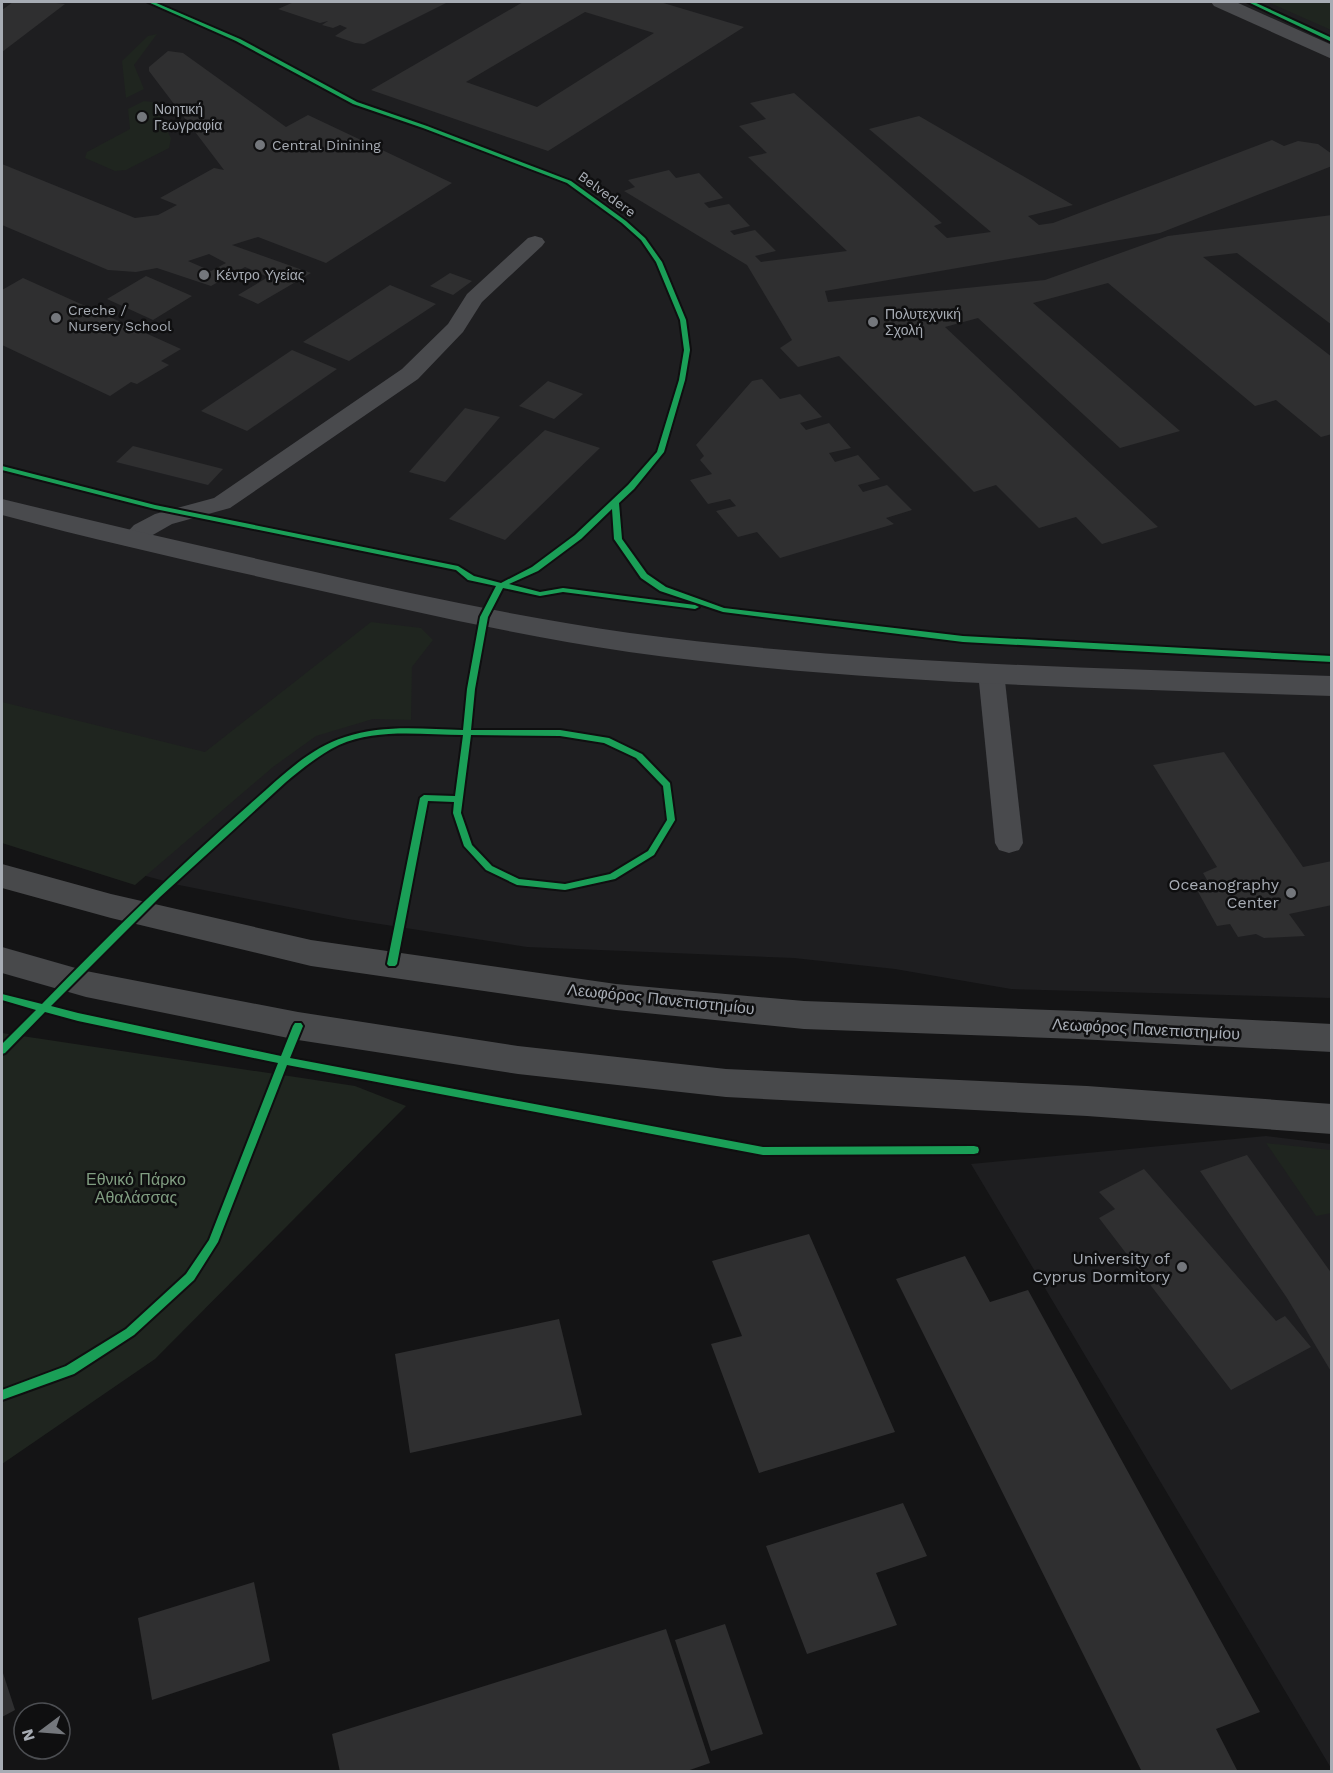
<svg xmlns="http://www.w3.org/2000/svg" width="1333" height="1773" viewBox="0 0 1333 1773" font-family="'Work Sans',sans-serif">
  <rect width="100%" height="100%" fill="#141415"/>
  <g fill="#1e1e20">
    <polygon points="2,2 1331,2 1331,998 1011,989 895,969 794,958 527,947 348,919 179,885 2,837"/>
    <polygon points="1266,1136 1331,1144 1331,1768 971,1164"/>
  </g>
  <g fill="#1f251f">
    <polygon points="1268,2 1331,2 1331,30"/>
    <polygon points="157,34 134,65 144,89 126,98 122,61 148,36"/>
    <polygon points="144,101 153,102 171,138 169,148 126,170 115,171 85,158 87,152 130,129 128,109"/>
    <polygon points="371,622 421,628 433,640 412,667 411,720 373,719 316,736 273,767 135,885 2,843 2,702 205,752"/>
    <polygon points="2,1033 355,1086 406,1106 155,1359 2,1464"/>
    <polygon points="1266,1143 1331,1150 1331,1213 1316,1216"/>
  </g>
  <g fill="#2f2f30" fill-rule="evenodd">
    <polygon points="13,2 48,2 65,4 2,52 2,10"/>
    <polygon points="294,2 377,3 448,2 364,44 355,43 335,36 347,28 340,25 333,28 322,25 328,21 320,23 278,9"/>
    <path d="M 523,2 L 660,2 L 744,27 L 548,151 L 371,90 ZM 585,12 L 654,33 L 537,107 L 466,82 Z"/>
    <path d="M 168,51 L 183,53 L 286,127 L 308,115 L 452,183 L 326,263 L 258,237 L 232,245 L 311,273 L 258,304 L 238,295 L 268,277 L 245,267 L 211,286 L 157,268 L 136,272 L 108,270 L 2,225 L 2,164 L 135,218 L 158,215 L 177,205 L 160,198 L 214,168 L 224,170 L 149,71 L 149,67 ZM 209,254 L 226,263 L 211,271 L 188,261 Z"/>
    <polygon points="794,93 942,223 934,226 947,238 991,232 869,129 919,116 1073,205 1028,216 1039,225 1053,223 1272,140 1284,146 1298,141 1318,144 1332,154 1332,166 1160,233 825,291 828,302 1045,280 1168,236 1332,215 1332,325 1237,253 1203,257 1332,357 1332,434 1321,437 1276,400 1255,406 1108,283 1033,303 1180,431 1120,448 978,318 945,327 1158,527 1102,544 1076,517 1039,528 996,485 974,492 839,356 798,367 780,348 792,340 747,265 624,191 635,187 628,180 669,170 676,178 699,173 723,198 704,203 709,208 729,204 750,226 730,231 734,235 755,230 776,251 755,256 761,262 847,251 748,157 767,153 739,126 766,119 750,103"/>
    <polygon points="450,273 472,281 453,295 430,286"/>
    <polygon points="146,276 192,296 153,320 107,299"/>
    <polygon points="23,278 181,349 161,361 169,365 137,384 131,382 110,396 2,345 2,290"/>
    <polygon points="390,285 436,304 349,361 303,342"/>
    <polygon points="292,350 337,369 247,431 201,411"/>
    <polygon points="762,379 780,399 800,394 822,417 800,423 806,430 829,423 851,448 829,453 835,462 858,455 880,479 858,485 863,492 887,485 912,510 886,518 894,524 780,558 757,532 738,537 716,511 736,506 730,499 708,504 690,480 712,474 700,460 704,456 696,445 752,381"/>
    <polygon points="548,381 583,394 554,419 519,406"/>
    <polygon points="465,408 500,417 445,482 409,472"/>
    <polygon points="545,430 600,448 505,540 449,519"/>
    <polygon points="133,446 223,469 208,485 116,462"/>
    <polygon points="1224,752 1303,867 1332,861 1332,905 1289,914 1305,936 1264,938 1256,934 1238,937 1230,924 1217,926 1197,890 1210,885 1203,873 1217,867 1153,765"/>
    <polygon points="1247,1155 1332,1274 1332,1373 1287,1298 1200,1171"/>
    <polygon points="1144,1169 1276,1321 1285,1316 1311,1347 1231,1390 1099,1218 1115,1209 1099,1192"/>
    <polygon points="809,1234 895,1432 759,1473 711,1344 742,1336 712,1261"/>
    <polygon points="965,1256 990,1302 1028,1290 1260,1712 1216,1729 1237,1770 1232,1772 1142,1772 896,1279"/>
    <polygon points="559,1319 582,1415 410,1453 395,1354"/>
    <polygon points="903,1503 927,1556 876,1573 897,1625 807,1654 766,1546"/>
    <polygon points="254,1582 270,1661 152,1700 138,1618"/>
    <polygon points="725,1624 763,1734 711,1751 675,1640"/>
    <polygon points="666,1629 710,1763 684,1772 340,1772 332,1734"/>
    <polygon points="2,1670 15,1710 2,1717"/>
  </g>
  <g fill="none" stroke-linecap="round" stroke-linejoin="round">
    <g fill="#494a4d" fill-rule="evenodd">
      <polygon points="535,236 542,238 545,242 542,246 482,302 463,332 418,379 230,508 172,524 151,536 140,545 132,547 124,545 120,540 134,525 155,514 214,498 402,369 448,324 467,294 528,238"/>
      <polygon points="991,664 1000,666 1004,672 1023,843 1019,850 1009,853 999,850 995,843 978,672 982,666"/>
    </g>
    <g fill="#494a4d" fill-rule="evenodd">
      <polygon points="1211,2 1236,2 1332,45 1332,59 1214,6"/>
      <path d="M 2,499 C 105,524 208,548 311,571 C 417,595 523,618 630,633 C 862,664 1098,668 1332,676 L 1332,696 C 1098,688 861,684 629,652 C 520,636 412,611 304,587 C 203,564 102,542 2,515 Z"/>
    </g>
    <g fill="#48494b" fill-rule="evenodd">
      <polygon points="2,864 111,894 311,940 616,984 804,1001 1078,1011 1332,1024 1332,1052 1078,1039 804,1029 616,1010 311,966 111,918 2,888"/>
      <polygon points="2,947 86,971 298,1012 518,1046 726,1069 1087,1086 1332,1104 1332,1134 1087,1116 726,1097 518,1074 298,1040 86,997 2,973"/>
    </g>
    <defs>
      <g id="cycleway">
        <path d="M 148,2 L 154,2 L 240,39 L 357,102 L 427,126 L 571,181 L 626,221 L 645,238 L 662,262 L 686,320 L 690,350 L 685,380 L 664,452 L 634,489 L 619,503 L 622,539 L 647,574 L 666,587 L 724,608 L 963,636 L 1332,656 L 1332,662 L 963,642 L 723,612 L 660,591 L 641,578 L 614,539 L 612,509 L 581,539 L 538,571 L 509,584 L 540,592 L 563,588 L 695,605 L 699,607 L 695,609 L 563,592 L 540,596 L 503,588 L 488,617 L 475,689 L 471,730 L 560,730 L 609,738 L 642,754 L 670,783 L 675,820 L 654,855 L 615,879 L 565,890 L 517,885 L 486,870 L 464,846 L 453,813 L 454,802 L 428,801 L 397,964 L 395,966 L 389,966 L 387,964 L 420,798 L 424,795 L 455,796 L 463,735 C 422,735 377,728 339,745 C 320,754 303,768 286,782 L 160,897 L 51,1006 L 78,1013 L 281,1056 L 293,1026 L 295,1023 L 301,1023 L 303,1026 L 290,1058 L 763,1147 L 974,1146 L 978,1147 L 979,1150 L 978,1153 L 974,1154 L 763,1155 L 287,1065 L 218,1242 L 194,1280 L 134,1335 L 74,1374 L 2,1400 L 2,1390 L 66,1366 L 126,1329 L 186,1274 L 209,1240 L 278,1063 L 78,1021 L 45,1012 L 5,1053 L 2,1054 L 2,1044 L 36,1010 L 2,1000 L 2,994 L 42,1004 C 109,935 177,868 249,805 C 279,779 307,749 345,737 C 383,724 424,729 463,730 L 467,689 L 480,617 L 496,586 L 468,580 L 456,570 L 155,509 L 2,470 L 2,466 L 155,505 L 458,566 L 474,576 L 501,583 L 532,567 L 575,535 L 628,485 L 657,452 L 679,380 L 684,350 L 680,320 L 656,262 L 641,240 L 622,223 L 567,183 L 423,128 L 353,104 L 236,41 ZM 471,735 L 560,736 L 604,743 L 636,758 L 663,786 L 667,820 L 648,851 L 610,874 L 565,884 L 519,879 L 492,866 L 472,845 L 461,813 Z"/>
        <polygon points="1248,2 1254,2 1332,38 1332,42"/>
      </g>
    </defs>
    <use href="#cycleway" stroke="#0f0f10" stroke-width="4"/>
    <use href="#cycleway" fill="#1a9f57" fill-rule="evenodd"/>
  </g>
  <g fill="#74777c" stroke="#0f0f10" stroke-width="2">
    <circle cx="142" cy="117" r="6"/>
    <circle cx="260" cy="145" r="6"/>
    <circle cx="204" cy="275" r="6"/>
    <circle cx="56" cy="318" r="6"/>
    <circle cx="873" cy="322" r="6"/>
    <circle cx="1291" cy="893" r="6"/>
    <circle cx="1182" cy="1267" r="6"/>
  </g>
  <g text-anchor="middle" dominant-baseline="central" stroke-width="5" stroke-linejoin="round" paint-order="stroke">
    <g font-size="14" fill="#a7acb4" stroke="#0f0f10" text-anchor="start">
      <text x="154" y="109">Νοητική<tspan x="154" dy="16">Γεωγραφία</tspan></text>
      <text x="272" y="145">Central Dinining</text>
      <text x="216" y="275">Κέντρο Υγείας</text>
      <text x="68" y="310">Creche /<tspan x="68" dy="16">Nursery School</tspan></text>
      <text x="885" y="314">Πολυτεχνική<tspan x="885" dy="16">Σχολή</tspan></text>
    </g>
    <g font-size="14" fill="#a7acb4" stroke="#0f0f10">
      <text transform="translate(607 194) rotate(36)">Belvedere</text>
    </g>
    <g font-size="16" fill="#a7acb4" stroke="#0f0f10" text-anchor="end">
      <text x="1279" y="884">Oceanography<tspan x="1279" dy="18">Center</tspan></text>
      <text x="1170" y="1258">University of<tspan x="1170" dy="18">Cyprus Dormitory</tspan></text>
    </g>
    <g font-size="16" fill="#a7acb4" stroke="#0f0f10">
      <text transform="translate(661 999) rotate(6)">Λεωφόρος Πανεπιστημίου</text>
      <text transform="translate(1146 1029) rotate(3)">Λεωφόρος Πανεπιστημίου</text>
    </g>
    <g font-size="16" fill="#809d81" stroke="#0f0f10">
      <text x="136" y="1179">Εθνικό Πάρκο<tspan x="136" dy="18">Αθαλάσσας</tspan></text>
    </g>
  </g>
  <rect width="1333" height="1773" fill="none" stroke="#a7acb4" stroke-width="6"/>
  <g transform="translate(42 1731) rotate(254)"><circle r="28" fill="#0f0f10" stroke="#4c4e52" stroke-width="1.5"/>
  <path d="M0-4.5L10 22L0 15L-10 22Z" fill="#74777c"/>
  <text y="-9" font-size="16" font-weight="bold" text-anchor="middle" fill="#a7acb4">N</text>
  </g>
</svg>
